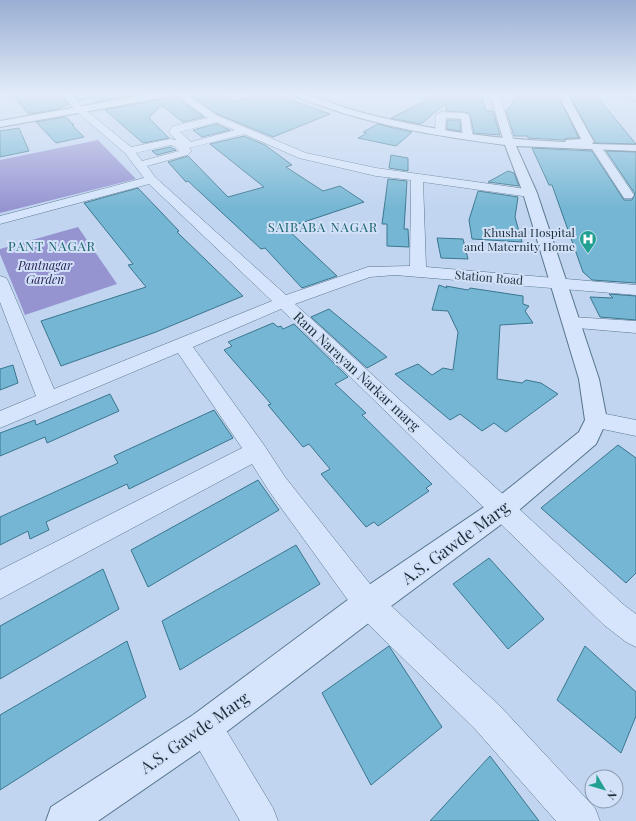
<svg xmlns="http://www.w3.org/2000/svg" width="636" height="821" viewBox="0 0 636 821" font-family="'Playfair Display',serif">
  <rect width="100%" height="100%" fill="#c1d5f1"/>
  <g fill="#9594d1">
    <polygon points="98,140 136,179 0,213 0,160"/>
    <polygon points="78,227 117,284 25,315 0,254 0,249"/>
  </g>
  <g fill="#74b6d3" stroke="#3b768e">
    <polygon points="11,94 61,94 69,104 58,109 29,114"/>
    <polygon points="73,94 138,94 96,102 90,97 79,101"/>
    <polygon points="172,94 204,117 183,122 161,105 149,118 169,138 143,143 105,110 167,98"/>
    <polygon points="189,94 218,94 233,102 261,94 275,94 330,114 273,137 217,114"/>
    <polygon points="439,94 481,94 486,111 493,111 500,135 474,133 470,114 464,112 446,111 446,103 421,124 391,118"/>
    <polygon points="520,94 557,94 579,138 566,138 564,140 528,138 527,136 514,136 506,111"/>
    <polygon points="569,94 595,94 636,144 595,143"/>
    <polygon points="66,117 74,125 72,125 84,137 56,143 36,122"/>
    <polygon points="447,120 460,120 461,131 447,129"/>
    <polygon points="216,124 230,130 202,137 193,130"/>
    <polygon points="378,124 389,127 412,132 396,146 358,138 367,133 363,132"/>
    <polygon points="19,128 29,151 0,157 0,131"/>
    <polygon points="244,136 265,145 292,165 286,167 323,191 340,186 364,202 286,228 337,276 302,288 265,248 261,249 188,181 186,182 168,162 188,156 228,197 264,187 210,144"/>
    <polygon points="170,147 176,150 157,155 152,151"/>
    <polygon points="532,148 592,151 624,200 632,200 635,194 606,151 636,152 636,283 592,280 583,272 552,185 549,185"/>
    <polygon points="391,155 408,158 408,171 389,168"/>
    <polygon points="508,171 514,173 519,186 488,182"/>
    <polygon points="388,179 407,181 404,229 408,229 409,247 387,246 387,224 382,224"/>
    <polygon points="138,188 179,231 177,232 243,296 156,332 61,366 41,321 146,287 128,265 133,264 84,203"/>
    <polygon points="478,191 518,197 515,217 522,242 472,239 469,220"/>
    <polygon points="437,238 463,239 468,259 441,258"/>
    <polygon points="439,285 447,288 446,286 468,290 470,288 523,296 523,304 529,306 525,311 533,323 500,325 497,379 522,383 526,380 541,383 558,394 506,432 494,423 482,431 460,414 450,420 395,374 418,364 432,375 443,368 453,370 458,332 448,311 432,310"/>
    <polygon points="609,294 636,296 636,320 600,317 590,297 613,298"/>
    <polygon points="329,309 387,357 367,368 311,317"/>
    <polygon points="273,323 278,327 281,326 283,329 294,324 348,377 335,384 366,413 362,415 432,484 426,488 429,491 378,526 374,522 366,527 321,474 330,469 309,444 303,447 268,405 271,404 224,350 232,346 228,342"/>
    <polygon points="13,365 18,383 0,390 0,369"/>
    <polygon points="110,394 119,411 47,443 45,437 0,456 0,433 35,420 36,425"/>
    <polygon points="214,410 233,438 129,489 127,484 46,522 49,530 30,539 28,531 0,545 0,517 118,463 114,456"/>
    <polygon points="618,445 636,458 636,573 626,583 541,508"/>
    <polygon points="258,480 279,510 148,587 131,550"/>
    <polygon points="296,545 320,584 180,670 162,621"/>
    <polygon points="489,558 544,619 508,649 453,584"/>
    <polygon points="103,569 119,609 0,679 0,626"/>
    <polygon points="127,641 146,697 0,790 0,715"/>
    <polygon points="389,646 442,727 371,785 322,693"/>
    <polygon points="585,646 636,692 636,716 621,753 557,700"/>
    <polygon points="490,756 539,821 430,821"/>
  </g>
  <g fill="none" stroke-linecap="round" stroke-linejoin="round">
    <defs>
      <g id="minor">
        <path d="M 62,94 L 71,94 L 83,108 L 131,147 L 170,139 L 176,140 L 169,132 L 173,126 L 208,118 L 175,94 L 186,94 L 216,115 L 306,153 L 376,168 L 534,190 L 536,193 L 534,196 L 530,197 L 423,182 L 426,267 L 636,285 L 636,295 L 395,275 L 370,277 L 295,304 L 624,605 L 636,614 L 636,647 L 626,642 L 604,625 L 281,309 L 193,347 L 264,445 L 285,477 L 378,594 L 499,705 L 595,808 L 600,821 L 556,821 L 475,729 L 358,614 L 269,491 L 252,464 L 0,599 L 0,570 L 242,448 L 178,353 L 0,428 L 0,411 L 36,396 L 0,302 L 0,276 L 6,278 L 8,281 L 54,389 L 272,301 L 149,184 L 0,224 L 0,216 L 144,178 L 125,153 L 77,112 ZM 216,122 L 235,130 L 191,142 L 180,132 ZM 244,134 L 299,158 L 376,176 L 411,180 L 410,266 L 368,267 L 286,295 L 155,177 L 147,166 L 187,155 L 192,151 L 189,148 ZM 170,145 L 174,146 L 179,151 L 142,161 L 136,153 Z"/>
        <polygon points="490,94 499,94 514,142 513,144 509,145 504,142"/>
        <polygon points="441,112 464,113 469,115 473,137 472,139 468,140 463,137 461,119 446,118 445,133 444,135 436,135 435,133 436,115"/>
        <polygon points="596,144 600,145 634,195 632,198 624,198 622,195 591,147"/>
        <polygon points="572,317 636,321 636,333 566,327 563,323 566,319"/>
        <polygon points="596,412 636,420 636,436 588,426 585,420 588,414"/>
        <polygon points="205,710 217,715 273,808 278,821 240,821 193,739 188,727 193,715"/>
      </g>
      <g id="tertiary">
        <polygon points="149,94 171,94 167,97 0,127 0,121"/>
        <path d="M 294,94 C 311,94 324,100 340,106 C 355,111 370,115 384,118 C 444,132 504,140 565,142 L 566,140 L 581,139 L 558,94 L 567,94 L 594,142 L 592,144 L 636,145 L 636,151 L 516,146 L 537,193 L 599,379 L 607,420 L 596,444 L 511,517 L 379,615 L 217,739 L 98,821 L 46,821 L 51,807 L 193,715 L 357,593 L 493,501 L 579,432 L 585,420 L 579,379 L 523,193 L 505,145 C 443,137 381,127 322,106 C 313,103 300,100 294,94 Z"/>
        <polygon points="629,94 636,94 636,101 633,100"/>
      </g>
    </defs>
    <use href="#minor" stroke="#57768d" stroke-width="1"/>
    <use href="#tertiary" stroke="#57768d" stroke-width="2"/>
    <use href="#minor" fill="#d6e5fb" fill-rule="evenodd"/>
    <use href="#tertiary" fill="#d6e5fb" fill-rule="evenodd"/>
  </g>
  <linearGradient id="sky" x2="0" y2="1"><stop stop-color="#99aed2"/><stop offset="0.45" stop-color="#e3ecf9"/><stop offset="1" stop-color="#e3ecf9" stop-opacity="0"/></linearGradient>
  <rect width="636" height="209" fill="url(#sky)"/>
  <defs>
    <symbol id="hospital-pin" viewBox="-11 -11 22 30"><path d="M0 17L-7.5 6A9.5 9.5 0 1 1 7.5 6Z" fill="#22a192" stroke="#d2e1f8"/><path d="M-5-5h3v3.5h4V-5h3V5h-3V1.5h-4V5h-3Z" fill="#fff"/></symbol>
  </defs>
  <g fill-rule="evenodd">
    <use href="#hospital-pin" x="578" y="229" width="20" height="27"/>
  </g>
  <g text-anchor="middle" dominant-baseline="central" stroke-width="4" stroke-linejoin="round" paint-order="stroke">
    <g font-size="12" fill="#1d303b" stroke="#d2e1f8" text-anchor="end">
      <text x="575" y="232">Khushal Hospital<tspan x="575" dy="14">and Maternity Home</tspan></text>
    </g>
    <g font-size="12" font-style="italic" fill="#2a2259" stroke="#d2e1f8">
      <text x="45" y="265">Pantnagar<tspan x="45" dy="14">Garden</tspan></text>
    </g>
    <g font-size="12" fill="#1d303b" stroke="#d2e1f8">
      <text transform="translate(489 277) rotate(5)">Station Road</text>
    </g>
    <g font-size="13" letter-spacing="1" fill="#19636b" stroke="#d2e1f8">
      <text x="323" y="226">SAIBABA NAGAR</text>
      <text x="52" y="245">PANT NAGAR</text>
    </g>
    <g font-size="14" fill="#1d303b" stroke="#d2e1f8">
      <text transform="translate(357 371) rotate(43)">Ram Narayan Narkar marg</text>
    </g>
    <g font-size="17" fill="#1d303b" stroke="#d2e1f8">
      <text transform="translate(455 542) rotate(-36)">A.S. Gawde Marg</text>
      <text transform="translate(194 732) rotate(-35)">A.S. Gawde Marg</text>
    </g>
  </g>
  <g transform="translate(604 789) rotate(128)"><circle r="19" fill="#d2e1f8" stroke="#8a9aac"/>
  <path d="M0-3L7 15L0 10L-7 15Z" fill="#22a192"/>
  <text y="-6" font-size="11" font-weight="bold" text-anchor="middle" fill="#1d303b">N</text>
  </g>
</svg>
